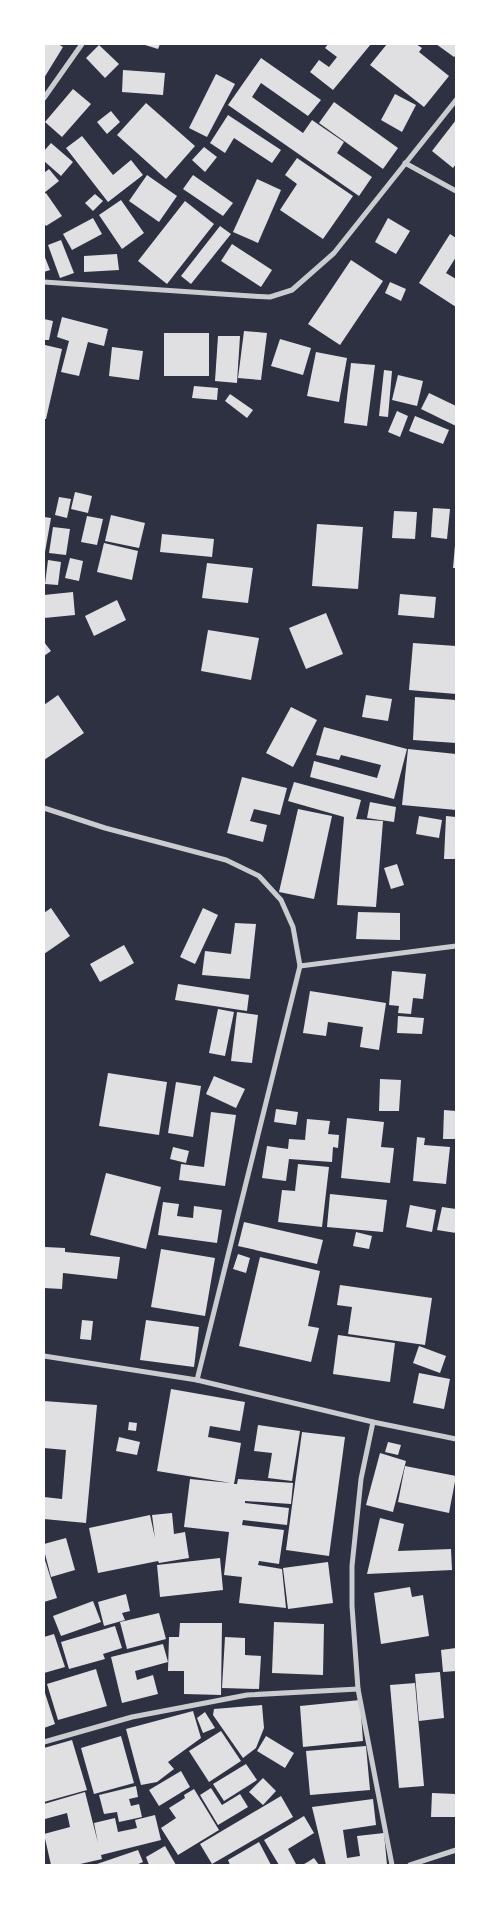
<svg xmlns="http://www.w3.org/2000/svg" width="500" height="1909" viewBox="0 0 500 1909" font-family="Ubuntu,sans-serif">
  <rect width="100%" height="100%" fill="#2d3142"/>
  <g fill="#e0e0e3">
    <polygon points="44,44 58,44 63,47 44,78"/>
    <polygon points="142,44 160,44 158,49"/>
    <polygon points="328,44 371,44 333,90 310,72 319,60 329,67 337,57 325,48"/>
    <polygon points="387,44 416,44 422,48 419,52 449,76 424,107 370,65"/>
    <polygon points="436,44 456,44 456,55 454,57"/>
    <polygon points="99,45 119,64 105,78 86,58"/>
    <polygon points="261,58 321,100 308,116 261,83 252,97 303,133 312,120 344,142 337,153 372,177 359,196 228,105"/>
    <polygon points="123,70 165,73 163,95 122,92"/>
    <polygon points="216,74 235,84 207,137 189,128"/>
    <polygon points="73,89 91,104 62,137 45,122"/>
    <polygon points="395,94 416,105 402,132 381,120"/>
    <polygon points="334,102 398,148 383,169 319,123"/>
    <polygon points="146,103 195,146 166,179 117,135"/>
    <polygon points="111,111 120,122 107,134 97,122"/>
    <polygon points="228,115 281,150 272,163 234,138 225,153 210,143"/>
    <polygon points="456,120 456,164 453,168 432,151"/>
    <polygon points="82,136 113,175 131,160 143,175 108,202 66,148"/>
    <polygon points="51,143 73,162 61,176 44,161 44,151"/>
    <polygon points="204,147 217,157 205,172 192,160"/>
    <polygon points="297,158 353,196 323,239 280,210 297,184 285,175"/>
    <polygon points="49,169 59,181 44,193 44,173"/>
    <polygon points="147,175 177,196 159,222 129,201"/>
    <polygon points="193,175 233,203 223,216 183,189"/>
    <polygon points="257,179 281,190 258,243 233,232"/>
    <polygon points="46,193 62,216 46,226 44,223 44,194"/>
    <polygon points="95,194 103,201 93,211 85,203"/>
    <polygon points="121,200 144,233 122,249 99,215"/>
    <polygon points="185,201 214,224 167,284 138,261"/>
    <polygon points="93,218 102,234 72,250 63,234"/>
    <polygon points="388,218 410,231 396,254 375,242"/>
    <polygon points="220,226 231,234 191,284 181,276"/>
    <polygon points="450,234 456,238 456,257 446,273 456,279 456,307 419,283"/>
    <polygon points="61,240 74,273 60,278 48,245"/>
    <polygon points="232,244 272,270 261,287 221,261"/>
    <polygon points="117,254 119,270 84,272 84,256"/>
    <polygon points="44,255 50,270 44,272"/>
    <polygon points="351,260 383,281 340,345 308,324"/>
    <polygon points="390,282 406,289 401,301 385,293"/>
    <polygon points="62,317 108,329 104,346 88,342 79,376 61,372 69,341 57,337"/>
    <polygon points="44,319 53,321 49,340 44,340"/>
    <polygon points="244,331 267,333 261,380 238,378"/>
    <rect x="164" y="333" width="45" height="43"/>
    <polygon points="218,336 240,336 237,383 215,381"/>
    <polygon points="280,339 311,348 303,375 271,366"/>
    <polygon points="45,345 62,349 46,419 44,419 44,352"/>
    <polygon points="112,347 143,351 139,380 109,376"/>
    <polygon points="316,352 347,358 339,402 307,396"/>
    <polygon points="351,363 375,365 367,426 344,423"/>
    <polygon points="384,370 392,371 388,417 379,416"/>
    <polygon points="398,375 423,381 417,406 392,400"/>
    <polygon points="194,386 218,388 217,400 192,398"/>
    <polygon points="429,393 456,406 456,426 421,409"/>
    <polygon points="230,394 253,410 247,418 225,401"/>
    <polygon points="397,411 408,416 400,437 388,432"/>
    <polygon points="415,416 449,430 443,444 409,431"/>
    <polygon points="75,492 92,496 88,513 71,509"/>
    <polygon points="59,497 71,499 67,518 55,515"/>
    <polygon points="433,508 450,509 447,539 431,537"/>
    <polygon points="394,511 417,512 415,539 392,538"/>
    <polygon points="111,515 145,523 139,548 105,541"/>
    <polygon points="87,516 103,519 97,545 81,542"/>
    <polygon points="44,517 51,518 45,552 44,552"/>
    <polygon points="317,524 363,527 358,589 312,586"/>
    <polygon points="53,527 70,529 66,555 49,553"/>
    <polygon points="162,534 214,539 212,557 160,552"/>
    <polygon points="104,543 138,551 132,580 97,572"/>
    <polygon points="455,545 456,545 456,568 453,568"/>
    <polygon points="70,558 83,561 79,581 65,578"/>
    <polygon points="48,560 61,562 58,585 45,584"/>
    <polygon points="207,563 253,568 248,603 202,598"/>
    <polygon points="73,592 75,615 44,618 44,595"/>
    <polygon points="400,594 436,597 434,618 398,615"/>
    <polygon points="117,600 126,620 94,636 85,616"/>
    <polygon points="326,613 343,654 306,669 289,628"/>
    <polygon points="208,630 259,638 251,680 201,671"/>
    <polygon points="44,642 51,651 44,656"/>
    <polygon points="413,643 456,646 456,694 409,690"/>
    <polygon points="58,695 84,733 44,760 44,705"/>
    <polygon points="366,695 392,699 388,721 362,717"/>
    <polygon points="415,697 456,700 456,743 413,740"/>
    <polygon points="291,707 317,720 293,767 266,753"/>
    <polygon points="324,727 407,749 394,799 310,777 314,761 377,778 381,765 341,755 339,760 316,755"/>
    <polygon points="408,749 456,754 456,810 402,805"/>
    <polygon points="242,777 287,788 280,815 254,809 250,821 267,825 263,842 227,833"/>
    <polygon points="294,782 361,800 356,819 383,821 376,907 337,905 344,817 288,801"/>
    <polygon points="370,802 396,807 394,822 367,818"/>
    <polygon points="298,809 332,816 314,899 279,892"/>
    <polygon points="419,816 442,820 439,838 416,834"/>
    <polygon points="446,816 456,817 456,859 444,859"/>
    <polygon points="397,864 404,885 391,889 384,868"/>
    <polygon points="51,908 70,936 44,954 44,913"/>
    <polygon points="203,908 218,915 195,964 180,957"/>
    <polygon points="358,912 400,913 400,940 356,939"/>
    <polygon points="235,923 256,924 250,979 202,975 205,951 231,954"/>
    <polygon points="124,945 134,963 100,982 90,964"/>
    <polygon points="392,971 426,974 423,999 413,998 411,1014 398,1013 399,1006 389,1005"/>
    <polygon points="178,984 249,995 247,1011 175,1000"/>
    <polygon points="310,991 386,1003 379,1050 360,1047 363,1027 328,1022 326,1036 303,1033"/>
    <polygon points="218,1009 234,1012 225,1056 209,1053"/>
    <polygon points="237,1012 258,1015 252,1063 231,1061"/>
    <polygon points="398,1016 424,1018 422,1034 397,1033"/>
    <polygon points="108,1073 167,1082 159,1135 99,1126"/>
    <polygon points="214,1076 245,1089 236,1108 206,1094"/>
    <polygon points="380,1079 401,1080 399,1111 379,1111"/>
    <polygon points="176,1082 201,1086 193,1137 168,1133"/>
    <polygon points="276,1109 298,1112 296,1125 274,1122"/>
    <polygon points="444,1110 456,1111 456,1139 443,1139"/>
    <polygon points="211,1112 236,1115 225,1186 179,1180 181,1164 204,1167"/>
    <polygon points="347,1118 384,1122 381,1147 394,1148 390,1183 341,1178"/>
    <polygon points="307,1119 330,1121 328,1134 339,1135 338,1148 333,1147 332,1162 289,1159 286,1181 262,1178 267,1146 288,1149 289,1139 305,1140"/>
    <polygon points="417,1137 425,1138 424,1145 450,1147 446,1184 413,1181"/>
    <polygon points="173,1147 189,1151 186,1163 170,1159"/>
    <polygon points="298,1164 329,1167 322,1227 278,1222 282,1190 295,1191"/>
    <polygon points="106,1173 161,1187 146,1249 90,1235"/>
    <polygon points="330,1194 387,1200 383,1232 327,1227"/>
    <polygon points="163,1202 179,1204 177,1216 193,1218 194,1206 222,1210 217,1243 158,1235"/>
    <polygon points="410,1205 436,1210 432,1232 406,1227"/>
    <polygon points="442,1207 456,1209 456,1233 437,1230"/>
    <polygon points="244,1222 323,1240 317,1264 238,1246"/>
    <polygon points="356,1232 372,1236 369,1249 353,1246"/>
    <polygon points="45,1247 65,1248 65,1252 120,1257 117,1279 63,1273 62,1289 44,1288"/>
    <polygon points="161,1249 215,1258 205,1316 151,1307"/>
    <polygon points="238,1254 250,1258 246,1273 233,1269"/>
    <polygon points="260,1257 320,1271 308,1326 319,1328 311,1362 239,1346"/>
    <polygon points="340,1285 432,1298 425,1345 348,1334 352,1307 337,1305"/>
    <polygon points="82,1320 93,1321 91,1340 80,1339"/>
    <polygon points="146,1320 199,1327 194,1367 140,1360"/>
    <polygon points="338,1335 395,1343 390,1382 333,1374"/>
    <polygon points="419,1346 446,1356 440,1373 413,1363"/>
    <polygon points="419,1373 450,1379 444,1409 413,1403"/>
    <polygon points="171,1389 245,1402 240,1431 210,1426 208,1437 241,1443 234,1484 237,1484 238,1479 293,1483 291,1504 245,1501 245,1503 289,1508 287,1525 243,1520 242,1525 284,1530 279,1564 259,1561 258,1565 282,1569 286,1608 239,1603 242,1577 224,1575 229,1532 184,1527 190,1479 231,1483 157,1471"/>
    <polygon points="44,1401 97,1405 86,1523 44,1519 44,1497 62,1499 66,1450 44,1448"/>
    <polygon points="129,1422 137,1423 136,1431 128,1430"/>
    <polygon points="258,1425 300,1431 292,1481 268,1478 272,1453 254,1451"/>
    <polygon points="302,1432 345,1437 329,1556 286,1550"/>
    <polygon points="119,1437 140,1442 137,1455 116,1451"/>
    <polygon points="388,1442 401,1445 398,1455 385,1452"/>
    <polygon points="380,1453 406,1461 393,1512 366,1505"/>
    <polygon points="405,1466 456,1476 449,1513 398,1502"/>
    <polygon points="172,1513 174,1534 185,1532 189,1558 159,1563 158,1561 98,1573 89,1528 150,1515 155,1538 152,1515"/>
    <polygon points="380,1518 404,1524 398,1551 451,1549 452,1570 367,1574"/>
    <polygon points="66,1538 75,1570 51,1577 44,1550 44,1544"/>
    <polygon points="44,1557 57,1598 44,1602"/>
    <polygon points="220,1558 223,1590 160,1597 157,1565"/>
    <polygon points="328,1562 333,1603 288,1609 283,1568"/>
    <polygon points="410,1587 412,1597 423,1595 429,1636 381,1644 374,1593"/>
    <polygon points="126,1594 130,1611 122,1613 125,1620 104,1626 98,1602"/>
    <polygon points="93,1601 101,1622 61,1636 53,1616"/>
    <polygon points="159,1613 166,1639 127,1649 120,1622"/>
    <polygon points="274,1622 324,1624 323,1675 272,1673"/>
    <polygon points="180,1623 222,1623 221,1695 184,1694 184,1671 168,1671 169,1637 179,1637"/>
    <polygon points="115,1626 122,1648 103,1654 105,1659 69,1669 61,1642"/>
    <polygon points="54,1634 65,1667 44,1673 44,1637"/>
    <polygon points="225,1637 245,1638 245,1655 261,1656 259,1689 222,1688"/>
    <polygon points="163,1644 168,1662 135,1671 137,1680 153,1675 158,1694 122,1703 111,1657"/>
    <polygon points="456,1648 456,1671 443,1672 441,1650"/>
    <polygon points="96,1669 107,1706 58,1720 47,1684"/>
    <polygon points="440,1672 444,1718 419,1721 415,1674"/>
    <polygon points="415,1683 424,1786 399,1788 390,1685"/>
    <polygon points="44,1690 55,1724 44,1728"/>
    <polygon points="360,1700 363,1741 303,1747 300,1706"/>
    <polygon points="262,1705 264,1728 256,1748 243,1758 213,1715 214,1709"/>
    <polygon points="193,1711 201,1738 168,1762 174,1769 157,1782 141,1785 126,1729"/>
    <polygon points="205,1712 215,1728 203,1733 197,1718"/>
    <polygon points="221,1731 241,1761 209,1782 189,1751"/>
    <polygon points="121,1736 134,1783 94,1794 81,1748"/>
    <polygon points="266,1736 294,1753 285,1768 257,1751"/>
    <polygon points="72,1740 87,1790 44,1802 44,1748"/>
    <polygon points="366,1746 370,1790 310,1795 306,1751"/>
    <polygon points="246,1764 257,1780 224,1801 213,1784"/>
    <polygon points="181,1771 190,1787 159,1806 149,1790"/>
    <polygon points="263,1778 276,1791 263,1805 249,1792"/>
    <polygon points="136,1786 138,1797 129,1799 131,1806 139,1804 142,1817 119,1822 117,1812 104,1814 99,1795"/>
    <polygon points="211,1788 222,1805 240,1794 248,1807 218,1825 200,1795"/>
    <polygon points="194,1789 219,1830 178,1855 161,1828 176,1818 169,1808 185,1798 184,1795"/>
    <polygon points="85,1792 98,1843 94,1823 115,1818 118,1832 137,1828 135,1820 155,1815 161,1840 101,1855 102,1859 76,1865 51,1865 44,1834 70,1827 67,1813 45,1819 44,1804"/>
    <polygon points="432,1793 456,1794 456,1817 431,1817"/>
    <polygon points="281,1796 293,1817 212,1864 200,1844"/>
    <polygon points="373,1799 376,1825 343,1830 347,1858 360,1856 357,1836 384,1833 387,1865 326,1865 312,1807"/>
    <polygon points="304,1816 314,1833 288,1849 296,1864 293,1865 279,1865 264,1840"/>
    <polygon points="259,1842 271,1865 230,1865 228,1860"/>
    <polygon points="165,1846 176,1865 149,1865 146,1857"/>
    <polygon points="138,1850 143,1862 136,1865 94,1865"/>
    <polygon points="314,1858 319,1865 302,1865 306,1863"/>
  </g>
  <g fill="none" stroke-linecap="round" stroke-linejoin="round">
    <g stroke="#caccd0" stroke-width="5">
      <polyline points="44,98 82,44"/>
      <polyline points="405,163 456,191"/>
      <polyline points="44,282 251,296 270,297 292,290 334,253 456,100"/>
      <polyline points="44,808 105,828 226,860 259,876 281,900 293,927 300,966 197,1380"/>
      <polyline points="300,966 456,946"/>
      <polyline points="44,1356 197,1380 373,1422 456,1439"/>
      <polyline points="373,1422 361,1479 352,1566 352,1606 358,1689 392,1865"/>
      <polyline points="44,1742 132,1717 247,1695 358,1689"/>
      <polyline points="410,1865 456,1850"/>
    </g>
  </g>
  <rect width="500" height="1909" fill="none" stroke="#ffffff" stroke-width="90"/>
</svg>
